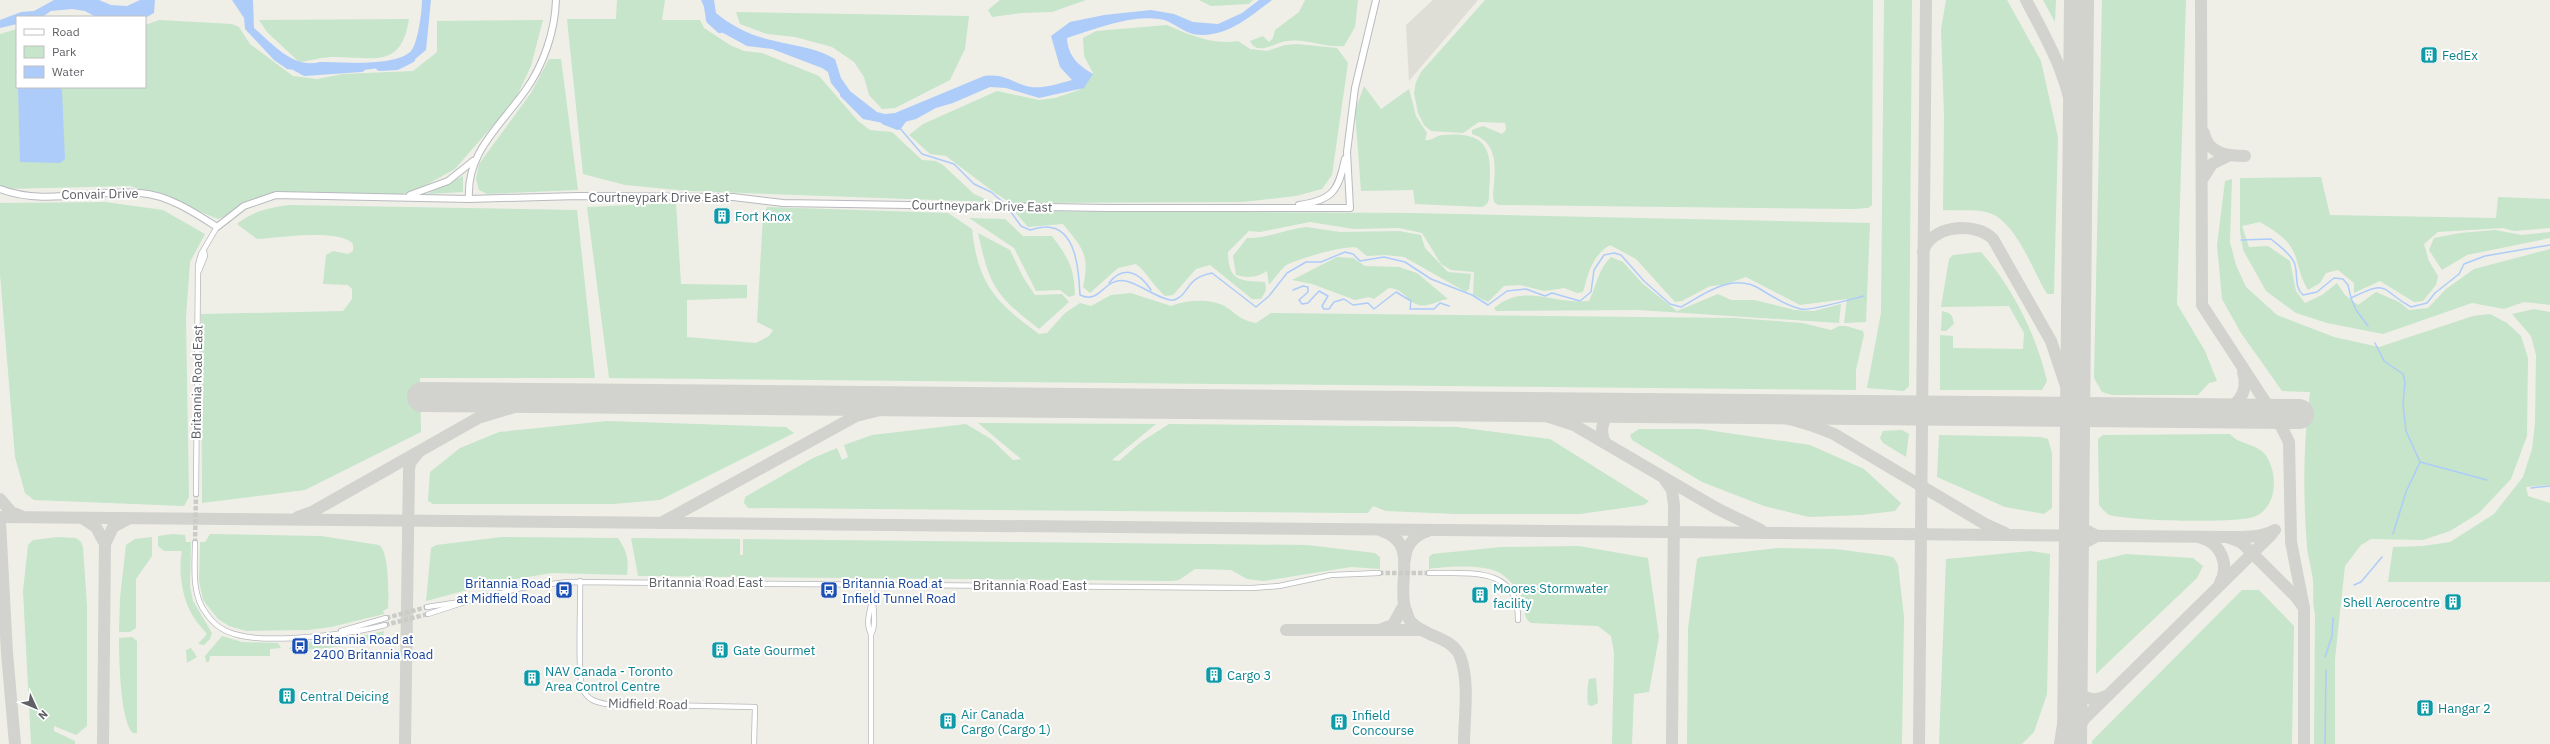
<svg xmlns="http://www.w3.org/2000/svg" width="2550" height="744" viewBox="0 0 2550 744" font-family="'IBM Plex Sans',sans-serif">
  <rect width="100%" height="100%" fill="#efefe7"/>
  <polygon fill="#dfded6" points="1433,0 1478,0 1409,81 1406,25"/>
  <g fill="#c6e5cb">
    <polygon points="617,0 665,0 662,20 700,20 704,28 730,45 744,51 762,53 819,76 858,121 870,130 892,132 922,160 936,161 943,165 974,194 992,202 689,191 625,185 583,174 567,19 616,19"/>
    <polygon points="1000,0 1086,0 1052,12 1021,13 992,17 988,10"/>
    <polygon points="1199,0 1253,0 1249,4 1211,6"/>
    <path d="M 1305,0 L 1358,0 L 1355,27 L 1344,46 C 1325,48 1306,38 1287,41 C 1275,42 1258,57 1250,41 L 1263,36 L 1269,42 L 1273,38 L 1275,30 L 1299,12 Z"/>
    <path d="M 1485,0 L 1873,0 L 1872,205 L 1868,208 L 1853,209 L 1498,205 L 1494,202 L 1493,195 C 1495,170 1500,143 1472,134 L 1472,130 L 1483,126 L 1502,134 L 1506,130 L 1505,123 L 1479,122 L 1463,133 L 1431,131 L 1424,125 L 1418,113 L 1414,93 L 1416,82 L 1421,72 Z"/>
    <polygon points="1884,0 1912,0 1909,386 1904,391 1867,388 1881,313"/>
    <path d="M 1946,0 L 2007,0 L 2041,61 L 2058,137 L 2054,294 L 2047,294 C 2032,270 2016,219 1986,212 C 1973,209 1957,211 1943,210 L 1944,116 L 1941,29 Z"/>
    <polygon points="2043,0 2056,0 2055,22"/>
    <polygon points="2102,0 2186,0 2177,304 2205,351 2217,381 2209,383 2198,395 2112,395 2102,392 2094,378"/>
    <polygon points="736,12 969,16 965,49 950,80 895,108 882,109 869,95 864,77 854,62 832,47 795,37 767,34 740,24"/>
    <path d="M 409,19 C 401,71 372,56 332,57 C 322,57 310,61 299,62 L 267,32 L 259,20 Z"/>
    <polygon points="159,20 232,24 239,27 250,44 293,76 317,79 343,74 413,71 437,52 437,21 543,20 531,66 515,100 455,169 415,191 388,197 279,194 218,219 159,195 130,186 6,189 0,185 0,34 17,29 17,87 145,87 145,25"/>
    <path d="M 1167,25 C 1190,35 1212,45 1238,41 L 1250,49 L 1267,51 L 1285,45 L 1297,44 L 1337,48 L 1348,63 L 1332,175 L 1322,189 L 1296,196 L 1242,202 L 1011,203 L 995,193 L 946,156 L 930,154 L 909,135 L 923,124 L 997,91 L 1039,100 L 1055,98 L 1079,90 L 1093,73 L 1084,56 L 1083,38 L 1096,31 Z"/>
    <polygon points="549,59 561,59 578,190 487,194 479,190 476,179 479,164 531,93"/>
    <path d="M 1364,86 L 1381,109 L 1409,89 L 1416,116 L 1427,133 L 1425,140 C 1432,141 1435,136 1442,135 C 1496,130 1491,158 1489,199 L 1487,204 L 1482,207 L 1415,204 L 1413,190 L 1361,191 L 1355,111 Z"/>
    <polygon points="463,176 463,192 427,194"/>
    <path d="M 2321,177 L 2330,215 L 2496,218 L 2498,197 L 2550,199 L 2550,228 L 2514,231 L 2503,228 L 2438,232 L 2424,244 L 2429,261 L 2438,276 L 2436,285 L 2423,301 L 2414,302 L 2380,281 L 2354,293 L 2354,283 L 2338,270 L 2326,273 L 2320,283 L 2308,290 C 2302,280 2300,272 2297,261 C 2292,241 2277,232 2260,222 L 2242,226 L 2249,247 L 2268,246 L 2290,261 L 2296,291 L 2305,303 L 2322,295 L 2337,283 L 2345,295 L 2358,305 L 2376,292 L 2399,302 L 2409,310 L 2428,308 L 2446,289 L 2474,269 L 2550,249 L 2550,305 L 2524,302 L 2504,309 L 2472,303 L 2383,334 L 2327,323 L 2296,313 L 2266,291 L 2243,250 L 2240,231 L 2240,178 Z"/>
    <path d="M 2232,179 L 2230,242 L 2236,265 L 2246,287 L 2277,315 L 2334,337 L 2379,347 L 2473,316 L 2490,314 L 2507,323 L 2521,336 L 2528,358 L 2527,436 L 2511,479 L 2479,513 L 2450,531 L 2423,540 L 2371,539 L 2361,545 L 2345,566 L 2335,659 L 2335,744 L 2314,744 L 2315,614 C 2312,602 2314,592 2313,581 C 2312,569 2308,559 2307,547 C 2303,495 2303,444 2310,392 L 2282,391 L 2241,333 L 2222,299 L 2217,245 L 2225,181 Z"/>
    <polygon points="105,202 163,210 205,234 190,262 186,318 189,497 184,506 34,500 25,493 15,457 0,274 0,203"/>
    <path d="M 676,203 L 681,284 L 747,285 L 747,298 L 687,300 L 687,337 L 756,343 L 769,336 L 773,330 L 757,322 L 763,215 L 767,207 L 948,213 L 972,229 C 978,284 995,302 1039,334 L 1047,333 L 1065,313 L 1080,303 L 1091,306 L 1111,295 L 1131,293 L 1171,306 C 1187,300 1210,298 1226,307 C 1238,315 1240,320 1256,323 L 1271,313 L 1735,318 L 1802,323 L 1831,330 L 1839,326 L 1846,326 L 1863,331 L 1864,335 L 1856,370 L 1856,390 L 609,378 L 587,207 Z"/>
    <path d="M 290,205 L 577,210 L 595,378 L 420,378 L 421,432 L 305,490 L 202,503 L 201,314 L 343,311 L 352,299 L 352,289 L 348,285 L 323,284 L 326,255 L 333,251 L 348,254 L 353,251 L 353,244 C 340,228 278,238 257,239 L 237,224 C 253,211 271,207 290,205 Z"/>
    <path d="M 1017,211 L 1412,213 L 1870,223 L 1866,322 L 1844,323 L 1847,299 L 1800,305 L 1746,277 L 1724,285 L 1710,286 L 1682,301 L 1675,302 L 1636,259 L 1610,245 C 1591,257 1589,272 1583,292 L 1577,293 L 1564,288 L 1544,291 L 1520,285 L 1504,286 L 1488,302 L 1473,295 L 1474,272 L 1451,270 L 1441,264 L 1422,233 L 1399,228 L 1354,229 L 1310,222 L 1260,232 L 1249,231 L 1228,252 C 1228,281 1240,281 1265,282 L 1266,290 L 1261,299 L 1252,299 L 1210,265 L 1196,269 L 1173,295 L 1165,296 C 1153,286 1148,273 1136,264 L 1118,268 L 1090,293 L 1083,287 C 1090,254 1083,249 1063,224 L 1028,227 L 1015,212 Z"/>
    <path d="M 969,218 L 1005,219 L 1023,236 L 1052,236 C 1069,259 1074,267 1075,295 L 1069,297 L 1060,290 L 1036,291 L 1014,248 Z"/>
    <path d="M 1306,227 L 1340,232 L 1399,231 L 1421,235 L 1425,248 L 1448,272 L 1471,274 L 1469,289 L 1466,292 L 1404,257 L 1385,255 L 1367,256 C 1364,254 1360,250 1357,248 C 1349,244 1293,260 1285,266 C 1279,272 1274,279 1269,285 L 1267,271 C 1256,278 1248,278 1236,275 L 1233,256 L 1247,238 C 1267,239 1286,229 1306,227 Z"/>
    <polygon points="2495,230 2522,235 2550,232 2550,238 2467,255 2442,270 2429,250 2434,238 2460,233"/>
    <path d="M 978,233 L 1010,250 L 1023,277 L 1035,295 L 1062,294 L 1069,302 L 1039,329 C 995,295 990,287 978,233 Z"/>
    <path d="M 1981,252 C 2013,288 2036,334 2047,381 L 2042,390 L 1940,390 L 1940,335 L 1953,336 L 1953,348 L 2023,349 L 2024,333 L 2009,306 L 1941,307 L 1949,259 L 1953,255 Z"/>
    <path d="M 1337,257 L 1353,258 L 1365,266 L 1399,267 L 1417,273 L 1448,299 C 1438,300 1427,309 1416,304 C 1405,299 1404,289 1389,288 L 1374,299 L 1369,297 L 1355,300 L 1312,284 L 1292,280 Z"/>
    <path d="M 1611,257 L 1623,262 L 1643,284 L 1677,311 L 1718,294 L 1731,300 L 1754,300 L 1795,310 L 1814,311 L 1841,304 L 1839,323 L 1638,310 L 1496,311 L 1494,308 C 1525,282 1554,305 1589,301 C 1597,285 1598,269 1611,257 Z"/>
    <polygon points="2534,309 2550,312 2550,485 2526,487 2528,496 2550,503 2550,582 2388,582 2393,547 2423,546 2450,542 2494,514 2523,477 2532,449 2535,423 2536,355 2531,336 2512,314"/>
    <polygon points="1942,311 1949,313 1952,316 1954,324 1946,331 1941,331"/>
    <polygon points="607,421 786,427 794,433 660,500 613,504 433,504 428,501 430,472 460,448 499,432"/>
    <polygon points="978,423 1156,424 1112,460 1119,461 1141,442 1169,424 1457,427 1550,439 1649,501 1644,505 1580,514 1456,514 1386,511 1373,506 1368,513 1351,513 748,508 744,503 745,497 813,458 837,448 842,460 848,457 844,445 872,435 966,424 991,439 1013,460 1021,459"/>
    <polygon points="1639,429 1700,429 1810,445 1864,469 1901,503 1895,511 1861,515 1809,517 1764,506 1702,482 1632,440 1630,435"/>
    <polygon points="1902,430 1909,434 1906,457 1883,443 1880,438 1883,431"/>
    <path d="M 2230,434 C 2240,446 2259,443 2267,457 C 2278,476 2277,506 2256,516 C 2240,524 2129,521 2110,515 C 2106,514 2102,508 2099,505 L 2098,439 L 2103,435 Z"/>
    <polygon points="1939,435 2041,437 2048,439 2052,453 2052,508 2044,514 2005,507 1937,477"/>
    <path d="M 173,534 L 185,535 L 186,542 L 191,542 L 190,587 L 193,601 L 212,633 L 210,639 L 204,645 L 198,644 L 207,634 C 201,627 194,619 190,611 C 182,595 178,569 182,551 L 164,551 L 158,546 L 158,536 Z"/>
    <path d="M 210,534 L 321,536 L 379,545 C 389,550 389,596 388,608 L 383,611 L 384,614 L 331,627 L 308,630 L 246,631 L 229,626 L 218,619 L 203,600 L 199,581 L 200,542 L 205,542 Z"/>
    <polygon points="58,537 76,538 81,542 83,547 87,606 87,726 76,735 54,726 54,731 75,741 75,744 31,744 23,591 28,545 33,540"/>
    <polygon points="152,537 152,556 136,579 136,628 130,632 119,632 120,598 126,545 135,539"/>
    <path d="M 502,537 L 618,538 C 627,551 629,560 627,575 L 552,573 L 497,582 L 426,601 L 431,548 L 436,545 Z"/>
    <polygon points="631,538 740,539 740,555 743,555 743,539 1307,545 1375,553 1380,557 1380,569 1351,567 1264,581 1247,579 1231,570 1195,569 1179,580 1173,581 638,576"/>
    <path d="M 1579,546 L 1648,558 L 1659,637 L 1649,692 L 1634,694 L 1632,744 L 1612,744 L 1614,653 L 1611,636 L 1598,626 L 1531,623 C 1521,617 1527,607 1522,598 C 1518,589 1508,578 1500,573 C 1486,564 1445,566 1429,569 L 1429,557 L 1432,554 L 1501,547 Z"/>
    <polygon points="1777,548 1835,549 1889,556 1894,558 1898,565 1904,617 1902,744 1687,744 1688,629 1697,559 1701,557"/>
    <polygon points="2031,551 2050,554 2047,694 2034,732 2022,744 1939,744 1946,559"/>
    <polygon points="2126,554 2193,558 2203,566 2197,578 2096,674 2097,561"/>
    <polygon points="2242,590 2259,590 2294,626 2292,744 2092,744 2092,741"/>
    <path d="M 384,631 L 383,637 C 352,645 322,651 289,649 L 294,643 L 338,641 Z"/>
    <polygon points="222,636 242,642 278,643 281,648 270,649 270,656 210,656 209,662 206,662 205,656"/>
    <path d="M 132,637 L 137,641 L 137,733 L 133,733 C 120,723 119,656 119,638 Z"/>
    <polygon points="191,648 197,657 187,663 186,650"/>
    <path d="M 1596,678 L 1598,703 L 1592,706 L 1588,705 C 1587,697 1587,688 1589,679 Z"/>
  </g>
  <g fill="#aeccf9">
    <polygon points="54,0 99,0 111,5 127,6 140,0 155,0 154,13 145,18 96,17 85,11 72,9 51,11 42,17 17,17 17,24 0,28 0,20 21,12 34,11"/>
    <path d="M 232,0 L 253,0 L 254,28 C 273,44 293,69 320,62 C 342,62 396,67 411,51 C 418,43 422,11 422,0 L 431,0 L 426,50 L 414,60 L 387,67 L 364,70 L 334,68 L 311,72 L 287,69 L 274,60 L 245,29 L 244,18 Z"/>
    <path d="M 701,0 L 714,0 L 716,13 C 732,26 751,36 771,40 C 793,46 815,47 835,59 L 841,78 L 850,91 L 877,112 L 885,114 L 895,113 L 984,76 C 1003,74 1006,79 1023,85 C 1038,91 1057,84 1072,80 L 1060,67 L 1051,36 L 1070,22 L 1104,15 L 1151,10 L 1174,14 L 1193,22 L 1218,24 L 1242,13 L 1259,0 L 1272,0 C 1250,17 1223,40 1193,34 C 1181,31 1171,20 1159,19 C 1128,15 1096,29 1067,38 C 1068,56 1078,65 1093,74 L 1084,88 L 1039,98 L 1006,88 L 990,87 L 953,103 L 936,108 L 916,119 L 893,125 L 863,119 L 840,96 L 840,94 L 831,83 L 828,72 L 822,68 L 772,49 L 747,46 L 714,28 Z"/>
    <polygon points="18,87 60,87 62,90 65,159 60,163 20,162"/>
  </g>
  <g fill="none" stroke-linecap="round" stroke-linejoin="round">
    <g stroke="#aeccf9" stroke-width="1.5">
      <polyline points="898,126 922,154 954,164 974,184 991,192 1005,204"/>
      <path d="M 1008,208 L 1021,226 L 1030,230 C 1035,229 1040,227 1045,227 C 1077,226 1079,273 1080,295 C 1101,305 1103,277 1126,281 C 1138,283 1165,303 1174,300 C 1191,294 1183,279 1212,273 L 1256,307 L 1269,296 L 1287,273 L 1306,262 L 1321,262 L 1345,252 L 1353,254 L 1360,261 L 1384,257 L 1405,262 L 1431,279 L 1472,295 L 1488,305 L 1507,291 L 1526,289 L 1545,296 L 1552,293 L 1580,301 L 1591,292 L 1594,270 L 1604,255 L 1614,253 L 1621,255 L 1644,281 L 1670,304 L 1681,307 C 1704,294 1733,272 1760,289 C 1771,296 1787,306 1801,309 C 1812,311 1851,299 1864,296"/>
      <path d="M 2241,240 L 2271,239 C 2278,245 2289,252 2294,262 C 2299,273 2293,286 2303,295 L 2317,292 L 2334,278 L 2343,279 L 2348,285 L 2351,298 C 2390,279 2379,289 2411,307 L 2427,303 L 2435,293 L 2459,274 L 2464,264 L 2485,256 L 2550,245"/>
      <path d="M 1109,283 C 1124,264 1140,273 1151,290"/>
      <polyline points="1293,290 1303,286 1308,287 1308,292 1299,300 1302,304 1308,303 1319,291 1328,296 1322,306 1324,309 1329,309 1334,302 1344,299 1353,305 1368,303 1374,309 1396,292 1411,301 1410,309 1434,309 1440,303 1449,306"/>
      <polyline points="2351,298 2356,310 2368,326"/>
      <polyline points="2375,343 2384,361 2403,374 2405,382 2403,404 2406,431 2420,462 2406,492 2393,534"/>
      <polyline points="2420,462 2487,480"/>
      <polyline points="2531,488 2550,486"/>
      <polyline points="2354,585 2361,582 2382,557"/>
      <polyline points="2325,657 2332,636 2333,618"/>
      <polyline points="2325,744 2326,670"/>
    </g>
    <g stroke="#aeccf9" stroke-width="8">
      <polyline points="707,0 710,20 720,29"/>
      <polyline points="294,66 305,72 361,68"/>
      <polyline points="380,67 397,66 411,59"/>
      <polyline points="885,121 898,126 906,115"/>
    </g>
    <g stroke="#d2d2ce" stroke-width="12">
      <path d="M 2026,0 C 2054,52 2070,81 2077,140"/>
      <polyline points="2201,0 2202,305 2281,426 2289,442 2291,542 2304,608"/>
      <path d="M 2204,133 C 2208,154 2228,156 2245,156"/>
      <polyline points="2203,178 2212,164 2228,156"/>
      <path d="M 1923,252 C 1930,225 1975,221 1993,239 L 2051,341 L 2075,413"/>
      <polyline points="1482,407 1546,416 1574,425 1716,508 1761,530"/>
      <path d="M 1735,410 C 1770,413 1801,420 1834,434 L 1985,524 L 2005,533"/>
      <path d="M 2214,414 C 2235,408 2250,395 2243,372"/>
      <polyline points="2260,414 2277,423"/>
      <path d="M 1605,443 C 1598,427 1604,411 1623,409"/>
      <polyline points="1665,480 1672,490 1674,505 1672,744"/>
      <polyline points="0,499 11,512 21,516"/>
      <polyline points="2074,510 2082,528 2095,535"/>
      <path d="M 0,517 L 2227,537 C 2245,537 2260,538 2275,530"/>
      <polyline points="298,517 312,512 478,418 521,405 560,399"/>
      <polyline points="82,518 96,527 105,544 103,744"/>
      <polyline points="0,522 7,653 15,744"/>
      <polyline points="661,523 856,416 896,406 929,402"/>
      <path d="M 1382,531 C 1419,542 1397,582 1405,608 C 1407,612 1408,619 1411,622 C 1424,637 1451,636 1460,656 C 1470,682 1464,717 1464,744"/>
      <path d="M 2201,538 C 2221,543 2230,565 2220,583"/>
      <polyline points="2230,538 2241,542 2296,597 2304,608 2304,744"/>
      <polyline points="105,544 113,527 128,519"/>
      <path d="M 1405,559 C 1406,545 1415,535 1428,531"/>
      <polyline points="2073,561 2082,544 2095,537"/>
      <polyline points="1382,629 1393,625 1404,605"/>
      <polyline points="1286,630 1422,630"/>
      <path d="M 2072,681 C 2079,696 2091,704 2106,696"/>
      <polyline points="405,744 409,470 410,463 417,454"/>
      <polyline points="1919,744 1926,0"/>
      <polyline points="2060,744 2073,660"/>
      <polyline points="2067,744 2085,718 2272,534"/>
    </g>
    <g stroke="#d2d2ce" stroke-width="30">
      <polyline points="422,397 2299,414"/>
      <polyline points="2072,744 2079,0"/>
    </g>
    <g stroke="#cbccc7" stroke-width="4.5" stroke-dasharray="4.5 2" stroke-linecap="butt">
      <polyline points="195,543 196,494"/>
      <polyline points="1379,573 1429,573"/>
      <polyline points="386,618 427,607"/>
      <polyline points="385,625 428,614"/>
    </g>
    <defs>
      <g id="street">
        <polyline points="199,271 205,256 204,251"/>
        <polyline points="196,494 198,265 201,254 217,227"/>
        <path d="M 195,543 C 195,565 191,594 206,613 C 213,624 225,632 238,635 C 272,644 351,634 385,625"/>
        <path d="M 1429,573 C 1468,574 1519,565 1518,620"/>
        <path d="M 580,581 C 581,600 577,679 583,690 C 588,700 596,702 606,704 L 755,707 L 754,744"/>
        <polyline points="427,607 460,602"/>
        <polyline points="428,614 465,602 521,588 567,582 1252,588 1279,586 1331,575 1379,573"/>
        <polyline points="341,631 386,618"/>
        <path d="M 871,634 C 878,625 871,596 872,584"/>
        <path d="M 871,744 L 871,634 C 866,625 869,614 871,605"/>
      </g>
      <g id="secondary">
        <path d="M 0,189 C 44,206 94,189 140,193 C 168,195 194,212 217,227 L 244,206 L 276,195 L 469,199 L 578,196 L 733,197 L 783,203 L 1107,208 L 1350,208 L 1347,152 L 1355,88 L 1376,0"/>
        <polyline points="410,195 448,181 473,161"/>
        <path d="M 469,199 C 466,153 500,126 525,91 C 543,66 555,32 556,0"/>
        <path d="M 1299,205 C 1333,200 1338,191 1345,159"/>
      </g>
    </defs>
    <use href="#street" stroke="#b7b8bd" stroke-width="6"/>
    <use href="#secondary" stroke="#b8babf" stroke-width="8"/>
    <use href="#street" stroke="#fff" stroke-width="4.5"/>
    <use href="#secondary" stroke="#fff" stroke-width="6"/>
  </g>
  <defs>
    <symbol id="building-square" viewBox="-11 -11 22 22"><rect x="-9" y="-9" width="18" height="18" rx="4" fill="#0f9aa8" stroke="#fff"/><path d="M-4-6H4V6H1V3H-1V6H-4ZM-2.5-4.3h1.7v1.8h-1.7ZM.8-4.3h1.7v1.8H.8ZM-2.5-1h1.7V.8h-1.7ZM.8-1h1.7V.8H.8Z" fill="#fff"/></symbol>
    <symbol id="bus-square" viewBox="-11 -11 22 22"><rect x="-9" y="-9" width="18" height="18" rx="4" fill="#1a4fb4" stroke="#fff"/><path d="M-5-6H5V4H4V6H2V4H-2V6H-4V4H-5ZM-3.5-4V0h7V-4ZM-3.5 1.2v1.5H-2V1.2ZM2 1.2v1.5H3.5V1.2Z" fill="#fff"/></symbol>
  </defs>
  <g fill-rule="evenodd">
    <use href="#building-square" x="2419" y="45" width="20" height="20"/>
    <use href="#building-square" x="712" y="206" width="20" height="20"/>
    <use href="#bus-square" x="554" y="580" width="20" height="20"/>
    <use href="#bus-square" x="819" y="580" width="20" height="20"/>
    <use href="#building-square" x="1470" y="585" width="20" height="20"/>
    <use href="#building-square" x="2443" y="592" width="20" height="20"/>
    <use href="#bus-square" x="290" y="636" width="20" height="20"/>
    <use href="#building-square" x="710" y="640" width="20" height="20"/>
    <use href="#building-square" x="1204" y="665" width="20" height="20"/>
    <use href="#building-square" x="522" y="668" width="20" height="20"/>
    <use href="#building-square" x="277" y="686" width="20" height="20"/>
    <use href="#building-square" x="2415" y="698" width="20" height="20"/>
    <use href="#building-square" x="938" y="711" width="20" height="20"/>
    <use href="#building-square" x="1329" y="712" width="20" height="20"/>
  </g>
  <g text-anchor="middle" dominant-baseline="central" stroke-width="4" stroke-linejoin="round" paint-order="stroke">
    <g font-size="13" fill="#0d838f" stroke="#fff" text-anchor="start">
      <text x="2442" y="55">FedEx</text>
      <text x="735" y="216">Fort Knox</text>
      <text x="1493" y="588">Moores Stormwater<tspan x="1493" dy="15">facility</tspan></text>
      <text x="2440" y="602" text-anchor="end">Shell Aerocentre</text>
      <text x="733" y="650">Gate Gourmet</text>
      <text x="545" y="671">NAV Canada - Toronto<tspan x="545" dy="15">Area Control Centre</tspan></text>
      <text x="1227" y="675">Cargo 3</text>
      <text x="300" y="696">Central Deicing</text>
      <text x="2438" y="708">Hangar 2</text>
      <text x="961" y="714">Air Canada<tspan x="961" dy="15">Cargo (Cargo 1)</tspan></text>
      <text x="1352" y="715">Infield<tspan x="1352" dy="15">Concourse</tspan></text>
    </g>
    <g font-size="13" fill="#5f6166" stroke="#fff">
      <text transform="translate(100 194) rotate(-1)">Convair Drive</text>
      <text x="659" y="197">Courtneypark Drive East</text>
      <text transform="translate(982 206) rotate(1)">Courtneypark Drive East</text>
      <text transform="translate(197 382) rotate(-89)">Britannia Road East</text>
      <text x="706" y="582">Britannia Road East</text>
      <text x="1030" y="585">Britannia Road East</text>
      <text transform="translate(648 704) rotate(1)">Midfield Road</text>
    </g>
    <g font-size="13" fill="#164399" stroke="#fff" text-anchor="start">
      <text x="551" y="583" text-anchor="end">Britannia Road<tspan x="551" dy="15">at Midfield Road</tspan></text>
      <text x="842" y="583">Britannia Road at<tspan x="842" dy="15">Infield Tunnel Road</tspan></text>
      <text x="313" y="639">Britannia Road at<tspan x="313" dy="15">2400 Britannia Road</tspan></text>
    </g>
  </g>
  <rect x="16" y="16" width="130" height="72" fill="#ffffff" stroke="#bfc0c2"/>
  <rect x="24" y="29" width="20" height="6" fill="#ffffff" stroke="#bfc0c2"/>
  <text x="52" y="36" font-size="12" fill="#5f6166">Road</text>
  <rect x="24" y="46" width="20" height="12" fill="#c6e5cb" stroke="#bfc0c2"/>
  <text x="52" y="56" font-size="12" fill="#5f6166">Park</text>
  <rect x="24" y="66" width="20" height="12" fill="#aeccf9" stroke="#bfc0c2"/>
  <text x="52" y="76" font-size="12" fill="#5f6166">Water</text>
  <g transform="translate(36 708) rotate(134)" stroke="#ffffff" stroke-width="3" paint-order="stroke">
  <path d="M0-3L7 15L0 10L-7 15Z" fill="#5f6166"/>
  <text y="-6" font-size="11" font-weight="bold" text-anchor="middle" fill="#5f6166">N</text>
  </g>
</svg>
